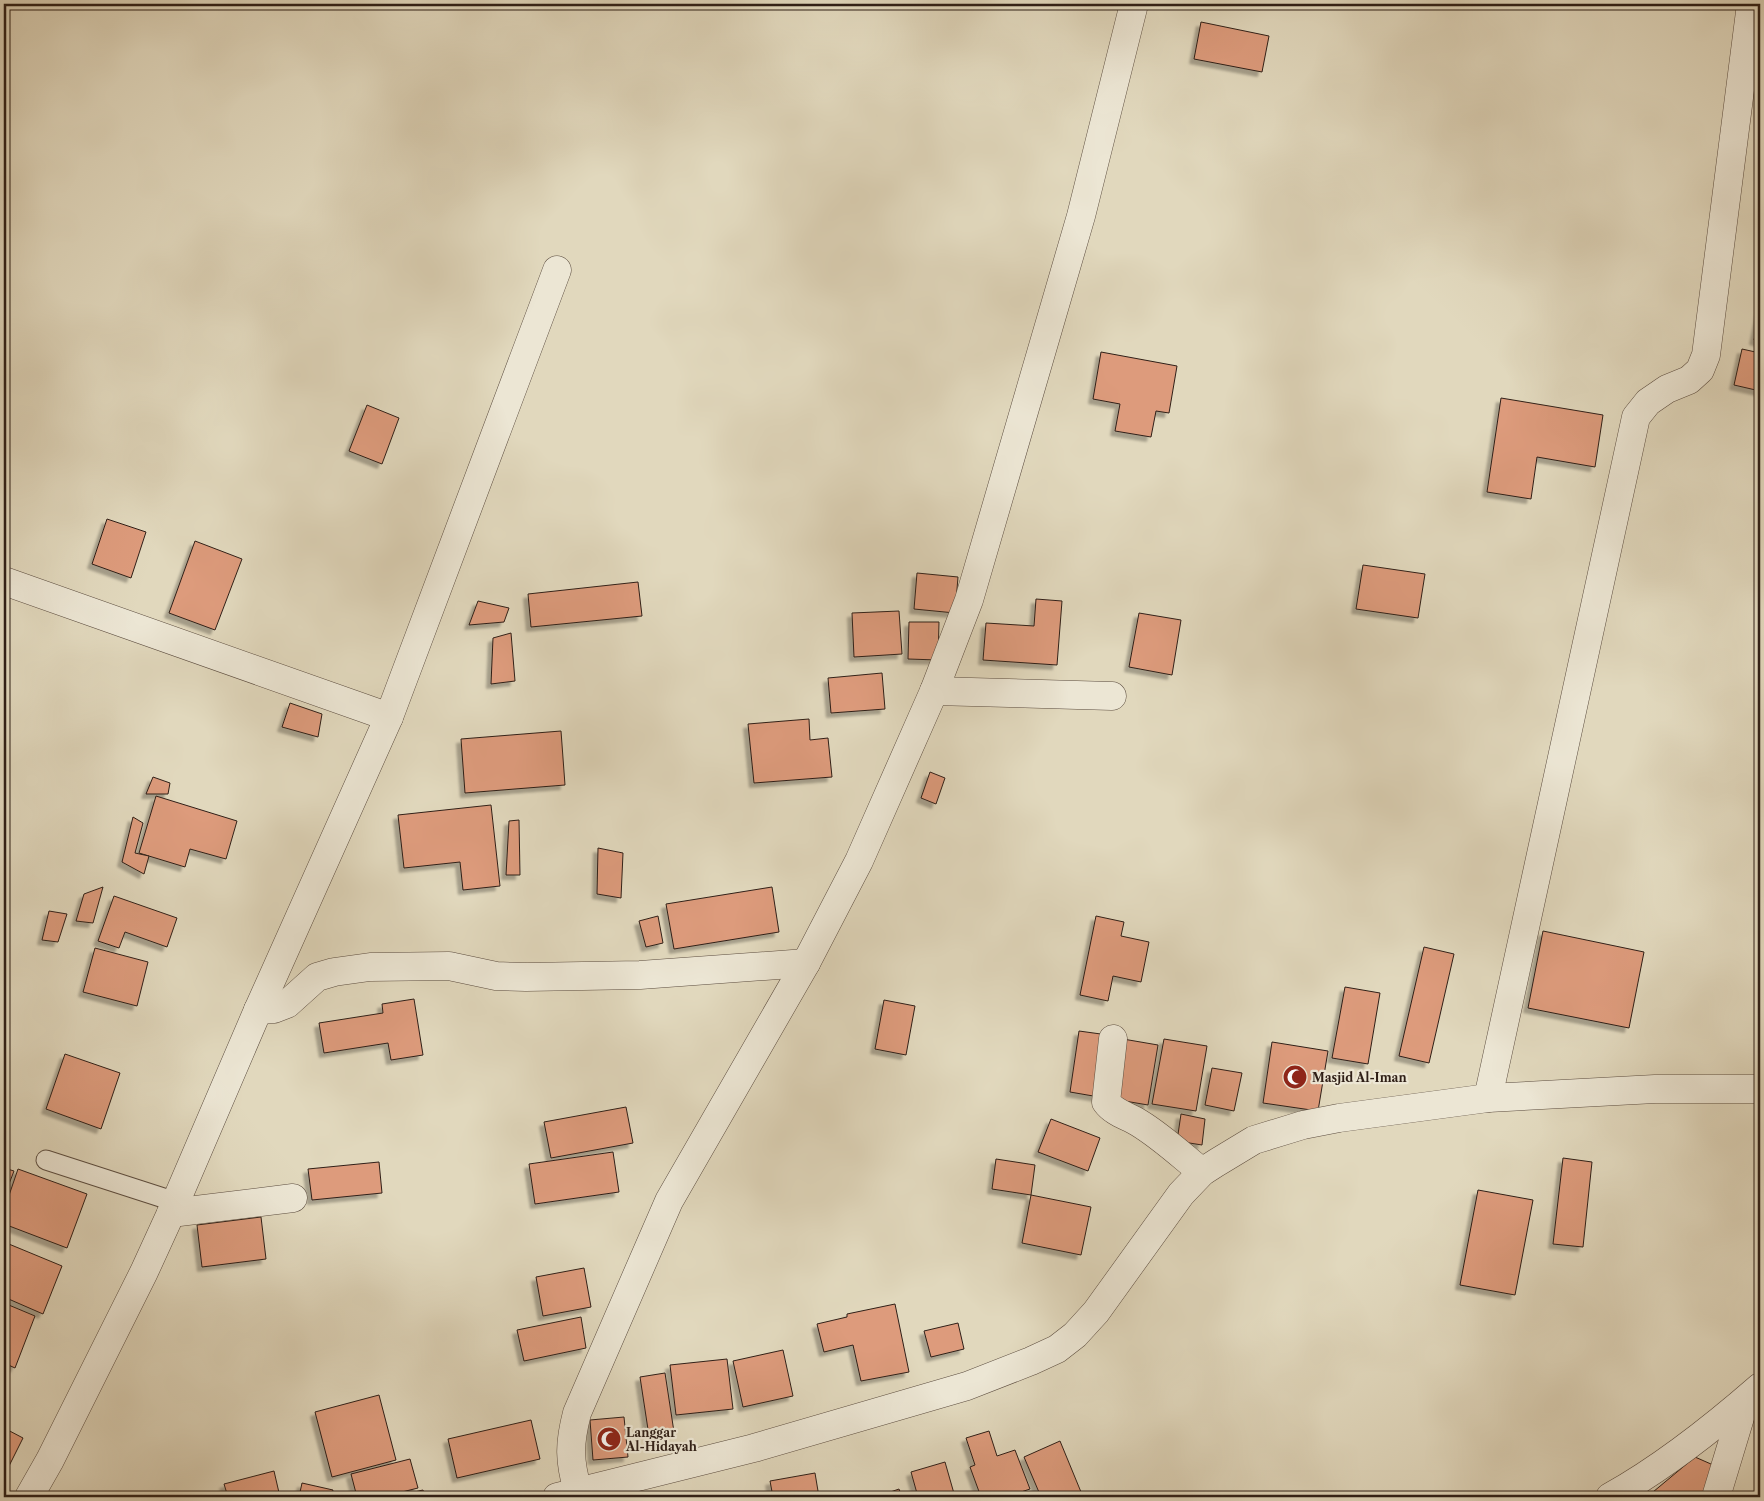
<svg xmlns="http://www.w3.org/2000/svg" width="1764" height="1501" viewBox="0 0 1764 1501" font-family="'Libre Caslon Text',serif">
  <defs>
    <filter id="shadow"><feDropShadow dx="-4.5" dy="4.5" stdDeviation="1" flood-color="#0004"/></filter>
  </defs>
  <rect width="100%" height="100%" fill="#e1d8bd"/>
  <filter id="stains"><feTurbulence type="fractalNoise" baseFrequency=".004" numOctaves="4"/><feColorMatrix values="0 0 0 0 .2 0 0 0 0 .09 0 0 0 0 .02 0 0 0 .5 -.17"/></filter>
  <radialGradient id="worn" r=".72"><stop offset=".6" stop-color="#630" stop-opacity="0"/><stop offset="1" stop-color="#630" stop-opacity=".3"/></radialGradient>
  <g fill="#dd9b7c" stroke="#2f1f17" filter="url(#shadow)">
    <polygon points="1201,22 1269,36 1262,72 1194,59"/>
    <polygon points="1760,311 1760,342 1754,340"/>
    <polygon points="1742,349 1760,353 1760,391 1734,385"/>
    <polygon points="1101,352 1177,366 1169,413 1156,411 1151,437 1115,431 1120,404 1093,399"/>
    <polygon points="1501,398 1603,415 1595,467 1537,457 1531,499 1487,492"/>
    <polygon points="367,405 399,418 382,464 349,451"/>
    <polygon points="107,519 146,532 131,578 92,564"/>
    <polygon points="195,541 242,559 215,630 169,613"/>
    <polygon points="1363,565 1425,574 1418,618 1356,609"/>
    <polygon points="917,573 958,577 955,613 914,609"/>
    <polygon points="638,582 642,616 531,627 528,594"/>
    <polygon points="1036,599 1062,601 1057,665 983,660 986,623 1034,626"/>
    <polygon points="478,601 509,608 504,622 469,625"/>
    <polygon points="899,611 902,654 854,657 852,613"/>
    <polygon points="1139,613 1181,620 1172,675 1129,667"/>
    <polygon points="909,622 939,622 938,660 908,659"/>
    <polygon points="511,633 515,681 491,684 493,638"/>
    <polygon points="882,673 885,709 831,713 828,678"/>
    <polygon points="290,703 322,714 318,737 282,727"/>
    <polygon points="809,719 810,740 828,738 832,777 754,783 748,724"/>
    <polygon points="561,731 565,785 465,793 461,739"/>
    <polygon points="930,772 945,778 936,804 921,798"/>
    <polygon points="153,777 170,783 168,794 146,794"/>
    <polygon points="156,796 237,821 226,859 190,849 185,867 139,853"/>
    <polygon points="491,805 500,886 463,890 460,862 404,868 398,815"/>
    <polygon points="133,817 143,823 135,853 149,856 144,874 122,862"/>
    <polygon points="519,820 520,875 506,875 509,821"/>
    <polygon points="598,848 623,853 621,898 597,894"/>
    <polygon points="103,887 93,923 76,921 84,894"/>
    <polygon points="772,887 779,932 674,949 666,904"/>
    <polygon points="114,896 177,918 167,947 125,932 119,948 98,941"/>
    <polygon points="49,911 67,914 58,942 42,940"/>
    <polygon points="658,916 663,943 646,947 639,921"/>
    <polygon points="1096,916 1124,922 1121,936 1149,942 1141,982 1113,976 1108,1001 1080,995"/>
    <polygon points="1543,931 1644,952 1629,1028 1528,1008"/>
    <polygon points="1424,947 1454,954 1429,1063 1399,1056"/>
    <polygon points="95,948 148,962 137,1006 83,992"/>
    <polygon points="1345,987 1380,993 1368,1064 1332,1058"/>
    <polygon points="414,999 423,1055 391,1060 388,1043 324,1053 319,1023 383,1013 382,1004"/>
    <polygon points="884,1000 915,1006 906,1055 875,1049"/>
    <polygon points="1079,1031 1108,1035 1099,1097 1070,1092"/>
    <polygon points="1123,1039 1158,1045 1148,1105 1113,1099"/>
    <polygon points="1164,1039 1207,1046 1196,1111 1152,1104"/>
    <polygon points="1272,1042 1328,1051 1318,1111 1263,1103"/>
    <polygon points="65,1054 120,1073 101,1129 46,1109"/>
    <polygon points="1212,1068 1242,1073 1234,1111 1205,1105"/>
    <polygon points="626,1107 633,1143 551,1158 544,1122"/>
    <polygon points="1181,1114 1205,1119 1202,1145 1177,1141"/>
    <polygon points="1051,1119 1100,1138 1088,1171 1038,1152"/>
    <polygon points="613,1152 619,1192 535,1204 529,1164"/>
    <polygon points="1563,1158 1592,1162 1583,1247 1553,1244"/>
    <polygon points="996,1159 1035,1165 1031,1195 992,1189"/>
    <polygon points="379,1162 382,1193 312,1200 308,1169"/>
    <polygon points="4,1168 14,1171 4,1197"/>
    <polygon points="18,1169 87,1194 67,1248 4,1224 4,1210"/>
    <polygon points="1478,1190 1533,1200 1515,1295 1460,1285"/>
    <polygon points="1031,1195 1091,1207 1081,1255 1022,1243"/>
    <polygon points="261,1217 266,1259 202,1267 197,1225"/>
    <polygon points="4,1242 62,1266 43,1314 4,1297"/>
    <polygon points="584,1268 591,1307 543,1316 536,1277"/>
    <polygon points="4,1303 35,1316 15,1368 4,1363"/>
    <polygon points="895,1304 909,1372 861,1381 853,1345 824,1352 817,1324 847,1317 847,1314"/>
    <polygon points="581,1317 586,1348 524,1361 517,1330"/>
    <polygon points="958,1323 964,1349 931,1357 924,1331"/>
    <polygon points="783,1350 793,1396 743,1407 733,1361"/>
    <polygon points="727,1359 733,1409 676,1415 670,1365"/>
    <polygon points="665,1373 674,1432 649,1436 640,1377"/>
    <polygon points="379,1395 396,1460 332,1477 315,1412"/>
    <polygon points="624,1417 628,1457 593,1460 590,1420"/>
    <polygon points="531,1420 540,1459 457,1478 448,1439"/>
    <polygon points="4,1428 23,1438 4,1476"/>
    <polygon points="989,1431 997,1456 1015,1450 1030,1489 1006,1497 981,1497 970,1467 975,1465 966,1438"/>
    <polygon points="1060,1441 1081,1492 1067,1497 1041,1497 1024,1457"/>
    <polygon points="1695,1457 1720,1468 1707,1497 1647,1497"/>
    <polygon points="410,1459 418,1488 382,1497 357,1497 351,1474"/>
    <polygon points="945,1462 955,1497 918,1497 911,1472"/>
    <polygon points="274,1471 280,1497 228,1497 224,1484"/>
    <polygon points="815,1473 819,1497 773,1497 770,1481"/>
    <polygon points="302,1483 333,1490 331,1497 299,1497"/>
    <polygon points="899,1489 902,1497 876,1497"/>
    <polygon points="423,1490 425,1497 393,1497"/>
  </g>
  <g fill="none" stroke-linecap="round" stroke-linejoin="round">
    <defs>
      <polyline id="service" points="46,1160 176,1202"/>
      <g id="minor">
        <polyline points="4,581 389,717"/>
        <polyline points="934,691 1112,696"/>
        <polyline points="258,1010 274,1009 287,1004 317,977 334,972 370,967 449,966 496,976 526,977 640,975 806,963"/>
        <path d="M 1113,1039 L 1106,1102 C 1114,1113 1128,1116 1139,1123 C 1162,1137 1182,1156 1202,1172"/>
        <polyline points="1488,1098 1636,417 1648,402 1667,389 1689,380 1700,370 1706,355 1751,4"/>
        <polyline points="171,1213 293,1198"/>
        <path d="M 578,1492 C 569,1460 569,1444 577,1413 L 669,1201 L 806,963 L 859,861 L 934,691 L 969,600 L 1081,216 L 1134,4"/>
        <polyline points="29,1497 50,1460 144,1272 171,1213 258,1010 389,717 557,270"/>
        <polyline points="557,1497 754,1448 967,1386 1031,1361 1057,1349 1075,1335 1096,1312 1181,1194 1202,1172 1216,1163 1254,1140 1303,1125 1339,1118 1488,1098 1655,1089 1760,1089"/>
        <path d="M 1610,1497 C 1664,1467 1713,1428 1760,1387"/>
        <polyline points="1716,1497 1745,1401"/>
      </g>
    </defs>
    <use href="#service" stroke="#5c4d40" stroke-width="21"/>
    <use href="#minor" stroke="#5c4d40" stroke-width="29"/>
    <use href="#service" stroke="#ece6d4" stroke-width="19"/>
    <use href="#minor" stroke="#ece6d4" stroke-width="28"/>
  </g>
  <defs>
    <symbol id="mosque-disc" viewBox="-11 -11 22 22"><circle r="9.5" fill="#8f2418" stroke="#ece6d4"/><path d="M3.5-4.9A6 6 0 1 0 3.5 4.9A5 5 0 1 1 3.5-4.9Z" fill="#fff"/></symbol>
  </defs>
  <g fill-rule="evenodd">
    <use href="#mosque-disc" x="1281" y="1063" width="28" height="28"/>
    <use href="#mosque-disc" x="595" y="1425" width="28" height="28"/>
  </g>
  <g text-anchor="middle" dominant-baseline="central" stroke-width="4.5" stroke-linejoin="round" paint-order="stroke">
    <g font-size="12" font-weight="bold" fill="#2f1f17" stroke="#ece6d4" text-anchor="start">
      <text x="1312" y="1077">Masjid Al-Iman</text>
      <text x="626" y="1432">Langgar<tspan x="626" dy="14">Al-Hidayah</tspan></text>
    </g>
  </g>
  <rect width="1764" height="1501" fill="none" stroke="#e1d8bd" stroke-width="20"/>
  <rect x="5" y="5" width="1754" height="1491" fill="none" stroke="#2f1f17" stroke-width="2.5"/>
  <rect x="10" y="10" width="1744" height="1481" fill="none" stroke="#2f1f17"/>
  <rect width="100%" height="100%" filter="url(#stains)"/>
  <rect width="100%" height="100%" fill="url(#worn)"/>
</svg>
